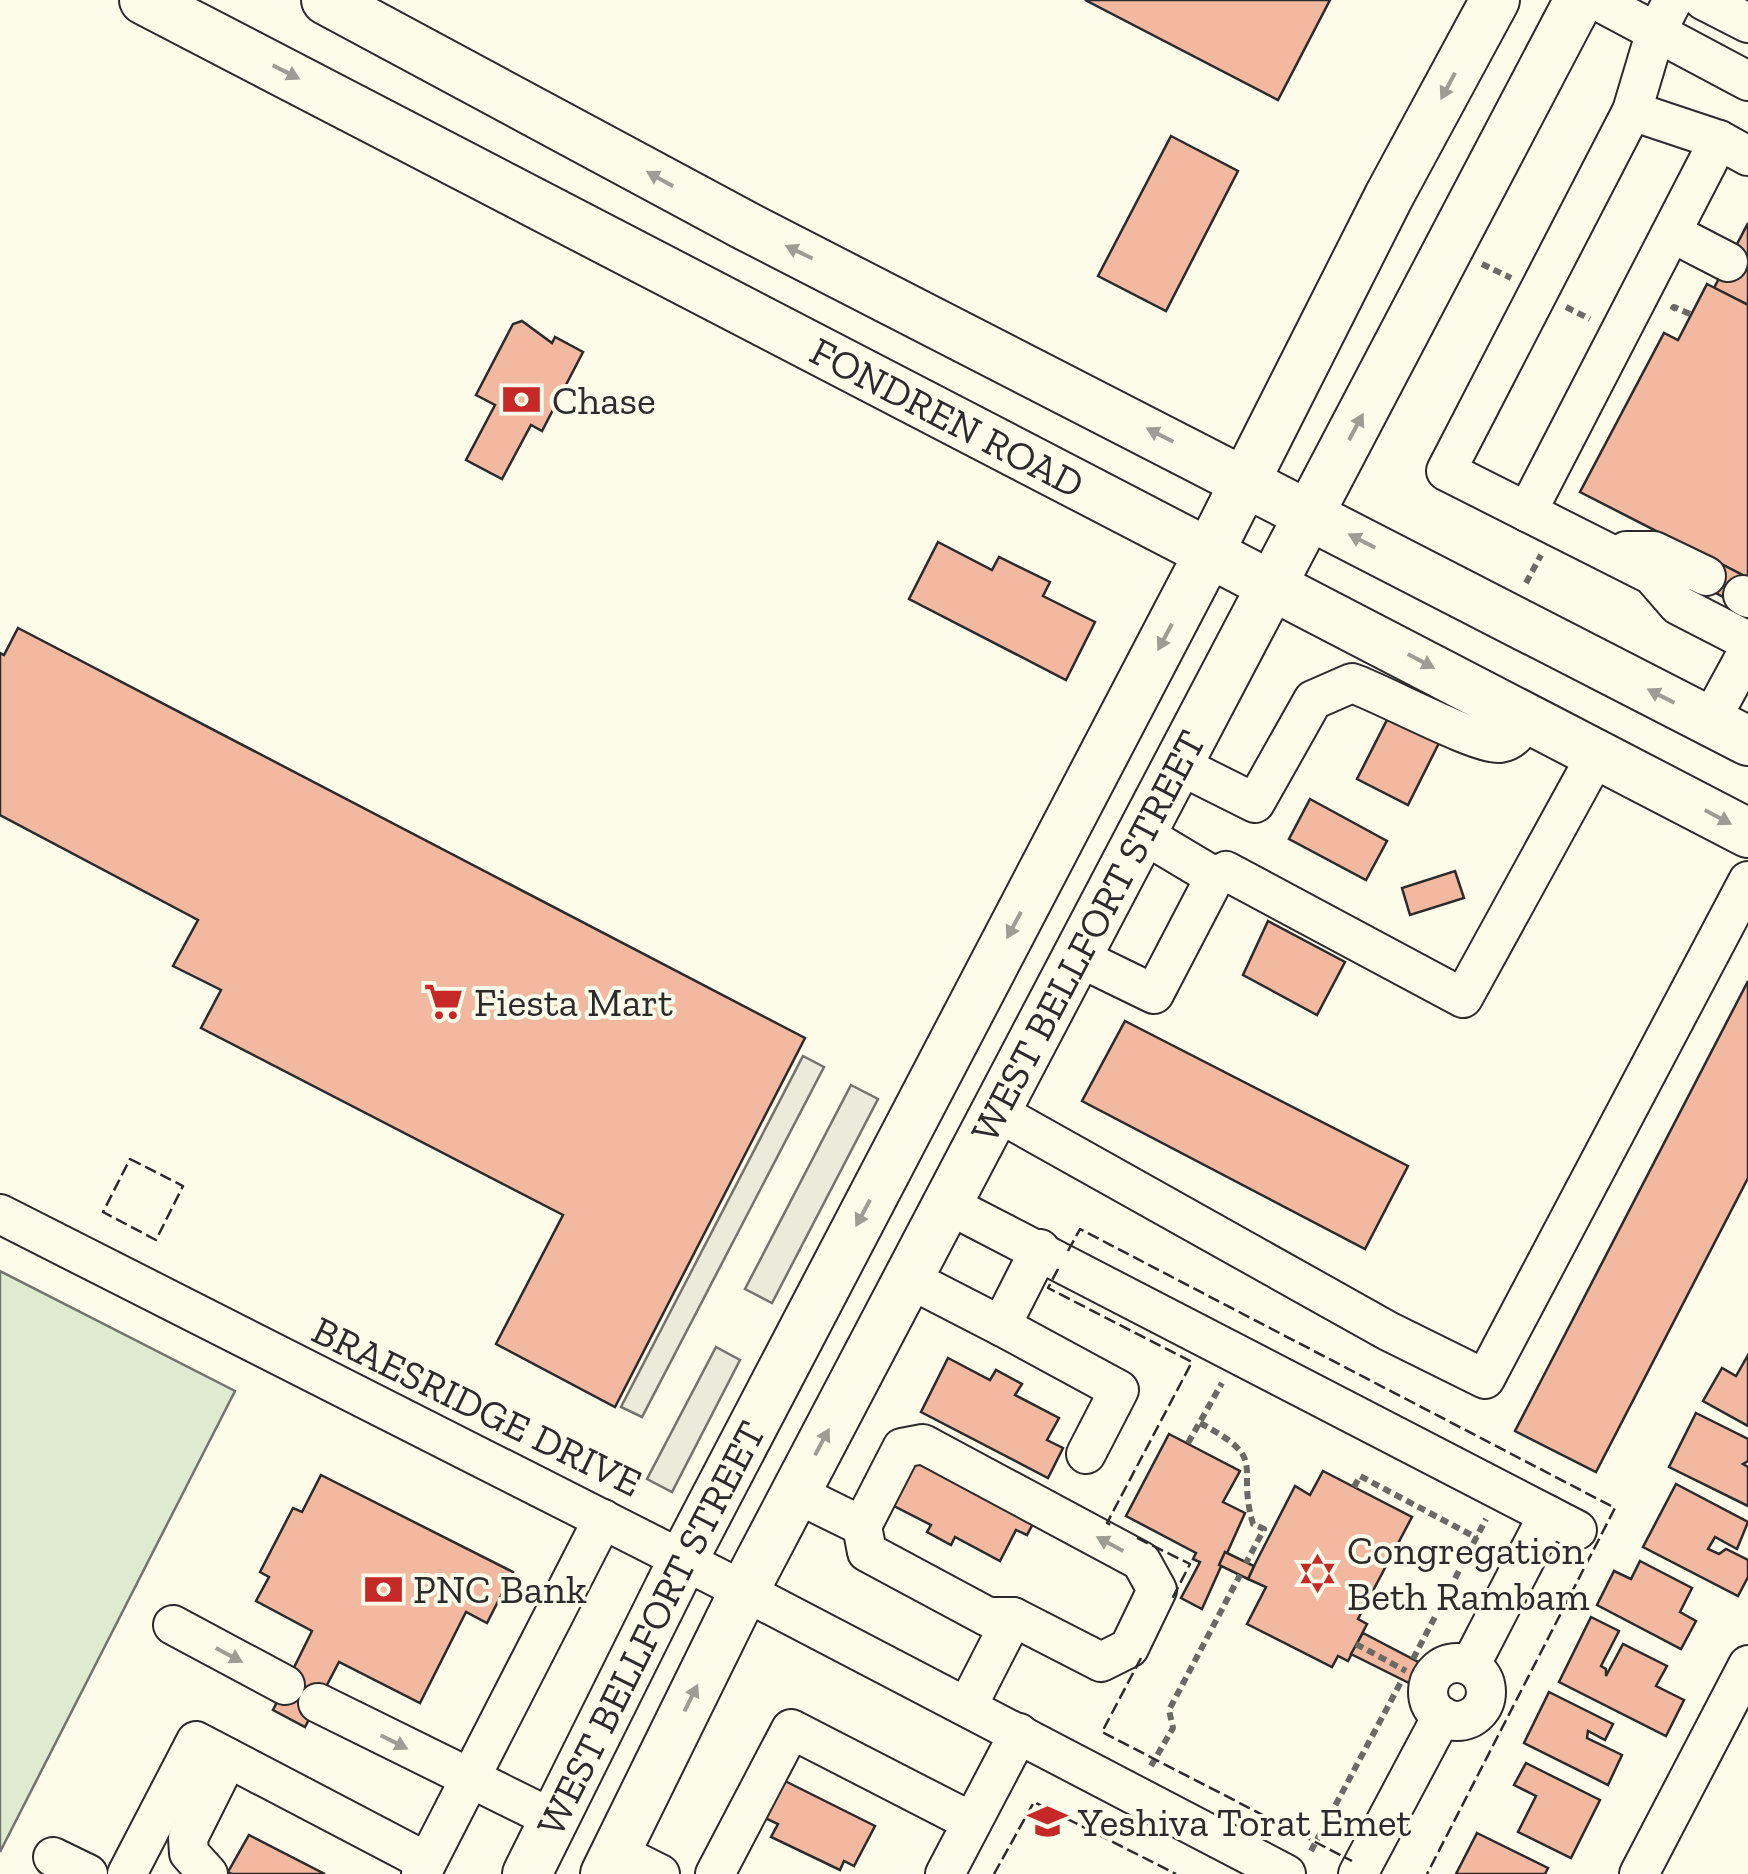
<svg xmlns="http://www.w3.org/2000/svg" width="1748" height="1874" viewBox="0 0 1748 1874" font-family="'Zilla Slab',serif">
  <rect width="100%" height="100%" fill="#fdfbea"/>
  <polygon fill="#deebd1" stroke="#74746e" stroke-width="2.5" points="0,1271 235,1391 0,1852"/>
  <g fill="#eceadb" stroke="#74746e" stroke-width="2.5">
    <polygon points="803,1056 824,1067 642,1417 621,1407"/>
    <polygon points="851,1085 878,1099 772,1303 745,1289"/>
    <polygon points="716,1347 740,1360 672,1492 647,1479"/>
  </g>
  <g fill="#f2b8a0" stroke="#2b2b2b" stroke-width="2.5">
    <polygon points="1085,0 1330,0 1278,100"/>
    <polygon points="1171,136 1238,171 1166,311 1098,276"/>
    <polygon points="1748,223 1748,305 1714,288"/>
    <polygon points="1707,284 1748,305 1748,578 1580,492 1664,333 1678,340"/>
    <polygon points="522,321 552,343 555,337 583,352 542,431 531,425 502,479 466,460 495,405 476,395 513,324"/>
    <polygon points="938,542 992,570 999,557 1050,582 1043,596 1095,622 1066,680 909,599"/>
    <polygon points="1714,560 1748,578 1738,605 1701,585"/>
    <polygon points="18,628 805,1038 615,1407 496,1344 563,1215 201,1028 221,990 173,966 198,920 0,815 0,653 4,655"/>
    <polygon points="1391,712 1442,737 1408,805 1357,779"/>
    <polygon points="1310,799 1387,841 1366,880 1289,839"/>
    <polygon points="1455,871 1464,898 1410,915 1402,888"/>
    <polygon points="1268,921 1345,962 1317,1015 1243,975"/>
    <polygon points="1748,981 1748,1178 1596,1472 1515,1431"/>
    <polygon points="1125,1021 1408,1166 1365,1249 1082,1101"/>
    <polygon points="1748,1355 1748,1426 1703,1401 1722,1368 1736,1376"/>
    <polygon points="948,1358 990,1380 996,1370 1022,1384 1015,1395 1059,1418 1047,1440 1063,1448 1048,1478 921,1412"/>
    <polygon points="1696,1413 1748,1439 1748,1461 1743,1464 1748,1467 1748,1506 1669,1467"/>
    <polygon points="1169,1434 1240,1471 1223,1502 1245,1513 1202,1609 1181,1598 1200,1562 1193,1559 1196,1553 1126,1516"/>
    <polygon points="920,1452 1038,1514 1027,1535 1016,1530 1000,1561 955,1537 951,1545 927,1532 931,1525 892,1505"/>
    <polygon points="1323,1471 1412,1517 1358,1619 1367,1624 1348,1661 1338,1656 1332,1667 1247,1624 1266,1587 1248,1579 1254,1566 1295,1486 1310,1495"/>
    <polygon points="321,1475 513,1572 487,1623 466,1612 420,1703 339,1662 305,1727 273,1710 312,1631 256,1601 269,1577 260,1572 293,1508 302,1512"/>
    <polygon points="1676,1484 1748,1522 1737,1549 1715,1537 1708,1549 1719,1554 1726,1549 1748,1560 1748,1577 1738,1596 1643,1547"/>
    <polygon points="1225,1552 1254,1566 1248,1579 1219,1565"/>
    <polygon points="1640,1561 1692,1588 1680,1612 1696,1621 1681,1649 1597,1605 1614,1571 1631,1579"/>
    <polygon points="1591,1617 1619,1631 1601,1666 1606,1669 1606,1676 1623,1644 1667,1666 1656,1686 1684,1700 1666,1736 1559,1682"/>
    <polygon points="1363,1633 1424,1665 1428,1675 1424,1682 1413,1685 1351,1654"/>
    <polygon points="1549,1692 1613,1724 1605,1740 1588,1731 1587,1738 1622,1755 1608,1785 1524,1743"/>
    <polygon points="1526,1763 1600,1800 1571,1858 1518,1832 1536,1796 1514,1785"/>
    <polygon points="785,1781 875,1826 854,1866 844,1861 840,1870 771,1837 778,1824 765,1818"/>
    <polygon points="1477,1833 1548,1868 1545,1874 1456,1874"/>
    <polygon points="249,1835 325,1874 232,1874 228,1872"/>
  </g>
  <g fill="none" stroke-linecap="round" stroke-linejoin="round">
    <defs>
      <g id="minor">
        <polyline points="1596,0 1748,81"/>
        <polyline points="1673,0 1655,34 1632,111 1446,471 1652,575 1678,605 1748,641"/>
        <polyline points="1703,0 1748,23"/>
        <polyline points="1632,111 1719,140 1748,156"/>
        <polyline points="1672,233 1728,262"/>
        <polyline points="1527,512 1719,140"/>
        <polyline points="1626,551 1654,551 1706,576"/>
        <polyline points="1743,595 1748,598"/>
        <polyline points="1710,721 1748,651"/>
        <path d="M 1179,765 L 1255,803 L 1313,700 L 1352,683 C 1381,693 1479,746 1500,743 C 1514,741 1520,729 1527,717"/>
        <polyline points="1215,877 1226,871 1463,998 1597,754"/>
        <polyline points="1078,957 1154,994 1215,877 1143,834"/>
        <polyline points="997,1112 1388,1331 1485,1379 1748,881"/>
        <polyline points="947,1204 1577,1530"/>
        <polyline points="0,1214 744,1591 1286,1874"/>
        <polyline points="908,1278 1001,1326 1040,1249"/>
        <polyline points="1001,1326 1119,1390 1086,1454"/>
        <polyline points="795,1493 862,1526 867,1552 988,1617 1013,1617 1101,1662 1129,1648 1157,1590 1141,1561 923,1444 902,1448 862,1526"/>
        <polyline points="173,1625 285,1685"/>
        <circle cx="1457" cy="1692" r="29"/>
        <polyline points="1470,1666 1548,1515"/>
        <polyline points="318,1703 555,1820"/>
        <polyline points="967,1707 1013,1617"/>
        <polyline points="616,1852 660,1874"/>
        <polyline points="53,1857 88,1874"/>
        <polyline points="127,1874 196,1741 427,1862"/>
        <polyline points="208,1874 189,1853 188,1838 228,1758"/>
        <polyline points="421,1874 603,1519"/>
        <polyline points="715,1874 791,1729 972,1822"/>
        <polyline points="945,1874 1019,1733"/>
        <polyline points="1358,1874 1442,1716"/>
        <polyline points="1639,1874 1748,1665"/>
      </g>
      <g id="major">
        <path id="s1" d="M 144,0 L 1748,833"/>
        <polyline points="326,0 746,226 1748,741"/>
        <path id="s2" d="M 527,1874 L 683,1560 L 1210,551 L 1389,196 L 1495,0"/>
        <path id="s3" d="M 605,1874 L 744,1591 L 1579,0"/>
      </g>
    </defs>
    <use href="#minor" stroke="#2b2b2b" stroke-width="42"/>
    <use href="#major" stroke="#2b2b2b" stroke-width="52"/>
    <g stroke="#6a6964" stroke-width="6" stroke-dasharray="8 5" stroke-linecap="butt">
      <polyline points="1482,264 1511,278"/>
      <polyline points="1566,307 1590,319"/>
      <polyline points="1672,310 1674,307 1692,315"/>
      <polyline points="1526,583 1541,555"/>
      <path d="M 1200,1423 C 1271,1461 1235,1463 1253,1524 L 1264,1529 L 1246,1563"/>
      <polyline points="1188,1443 1222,1383"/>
      <polyline points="1354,1487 1360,1476 1477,1538"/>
      <polyline points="1356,1644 1406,1671"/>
      <polyline points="1413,1659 1486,1519"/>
      <polyline points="1151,1766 1173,1728 1169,1710 1240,1575"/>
      <polyline points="1311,1851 1402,1680"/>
    </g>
    <use href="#minor" stroke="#fdfbea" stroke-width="38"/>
    <use href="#major" stroke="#fdfbea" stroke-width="48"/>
    <g stroke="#2b2b2b" stroke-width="2.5" stroke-dasharray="12 5" stroke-linecap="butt">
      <polygon points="130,1159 183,1186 156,1240 103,1212"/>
      <polyline points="1068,1251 1080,1229 1615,1508 1427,1874"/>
      <polyline points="1058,1269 1048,1288 1192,1362 1107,1523 1111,1525"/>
      <polyline points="1137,1538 1190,1564 1171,1601"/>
      <polyline points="1141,1658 1102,1732 1352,1861"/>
      <polyline points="994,1874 1034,1802 1176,1874"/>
    </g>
  </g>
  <defs><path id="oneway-solid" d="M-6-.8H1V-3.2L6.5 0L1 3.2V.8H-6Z" transform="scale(2.5)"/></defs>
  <g fill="#9e9d94">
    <use href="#oneway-solid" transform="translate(286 72) rotate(27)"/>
    <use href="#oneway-solid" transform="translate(1448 86) rotate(118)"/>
    <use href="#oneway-solid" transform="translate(660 179) rotate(-151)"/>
    <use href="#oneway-solid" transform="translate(799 252) rotate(-154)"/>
    <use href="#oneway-solid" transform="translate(1356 427) rotate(-62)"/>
    <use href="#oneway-solid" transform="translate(1160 435) rotate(-153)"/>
    <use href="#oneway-solid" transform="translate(1362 541) rotate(-153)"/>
    <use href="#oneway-solid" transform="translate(1165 637) rotate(118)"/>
    <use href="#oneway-solid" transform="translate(1421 661) rotate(28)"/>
    <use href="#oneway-solid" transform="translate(1661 696) rotate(-153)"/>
    <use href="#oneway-solid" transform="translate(1718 817) rotate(28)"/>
    <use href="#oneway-solid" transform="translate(1014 925) rotate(118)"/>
    <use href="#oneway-solid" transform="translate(863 1213) rotate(118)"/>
    <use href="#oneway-solid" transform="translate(822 1442) rotate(-62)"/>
    <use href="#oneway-solid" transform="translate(1110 1544) rotate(-152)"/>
    <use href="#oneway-solid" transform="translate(229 1655) rotate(28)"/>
    <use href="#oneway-solid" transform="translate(691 1698) rotate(-64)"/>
    <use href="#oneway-solid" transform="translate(394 1742) rotate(27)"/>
  </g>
  <defs>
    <symbol id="bank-bare" viewBox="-9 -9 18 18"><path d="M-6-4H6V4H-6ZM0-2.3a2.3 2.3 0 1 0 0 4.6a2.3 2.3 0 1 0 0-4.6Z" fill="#c62828" stroke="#fdfbea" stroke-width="2.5" paint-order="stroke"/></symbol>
    <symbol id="supermarket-bare" viewBox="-9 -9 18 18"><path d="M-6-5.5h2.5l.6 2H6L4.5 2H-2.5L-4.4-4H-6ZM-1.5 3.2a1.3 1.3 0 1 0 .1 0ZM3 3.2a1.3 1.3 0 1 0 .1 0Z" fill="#c62828" stroke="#fdfbea" stroke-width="2.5" paint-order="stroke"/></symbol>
    <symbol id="synagogue-bare" viewBox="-9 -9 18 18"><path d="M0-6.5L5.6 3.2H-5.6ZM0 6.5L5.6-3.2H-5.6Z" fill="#c62828" stroke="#fdfbea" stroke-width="2.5" paint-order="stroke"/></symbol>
    <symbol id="school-bare" viewBox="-9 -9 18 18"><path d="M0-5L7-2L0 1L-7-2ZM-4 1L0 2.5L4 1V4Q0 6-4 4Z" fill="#c62828" stroke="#fdfbea" stroke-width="2.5" paint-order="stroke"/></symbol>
  </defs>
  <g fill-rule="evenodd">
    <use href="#bank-bare" x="494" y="372" width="55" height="55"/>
    <use href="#supermarket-bare" x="416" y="974" width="55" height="55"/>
    <use href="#synagogue-bare" x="1290" y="1546" width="55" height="55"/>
    <use href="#bank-bare" x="356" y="1562" width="55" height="55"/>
    <use href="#school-bare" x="1020" y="1794" width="55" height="55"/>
  </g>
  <g text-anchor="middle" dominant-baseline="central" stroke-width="8" stroke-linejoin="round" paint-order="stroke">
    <g font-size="40" fill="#2b2b2b" stroke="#fdfbea" text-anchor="start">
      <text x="552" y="400">Chase</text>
      <text x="474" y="1002">Fiesta Mart</text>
      <text x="1347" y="1550">Congregation<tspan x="1347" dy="46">Beth Rambam</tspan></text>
      <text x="413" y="1589">PNC Bank</text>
      <text x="1078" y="1822">Yeshiva Torat Emet</text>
    </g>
    <g font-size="40" fill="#2b2b2b" stroke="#fdfbea">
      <text stroke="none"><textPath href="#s1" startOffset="905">FONDREN ROAD</textPath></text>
      <text stroke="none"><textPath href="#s3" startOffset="1055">WEST BELLFORT STREET</textPath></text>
      <text transform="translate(477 1406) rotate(26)">BRAESRIDGE DRIVE</text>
      <text stroke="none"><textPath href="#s2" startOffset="275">WEST BELLFORT STREET</textPath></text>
    </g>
  </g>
</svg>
